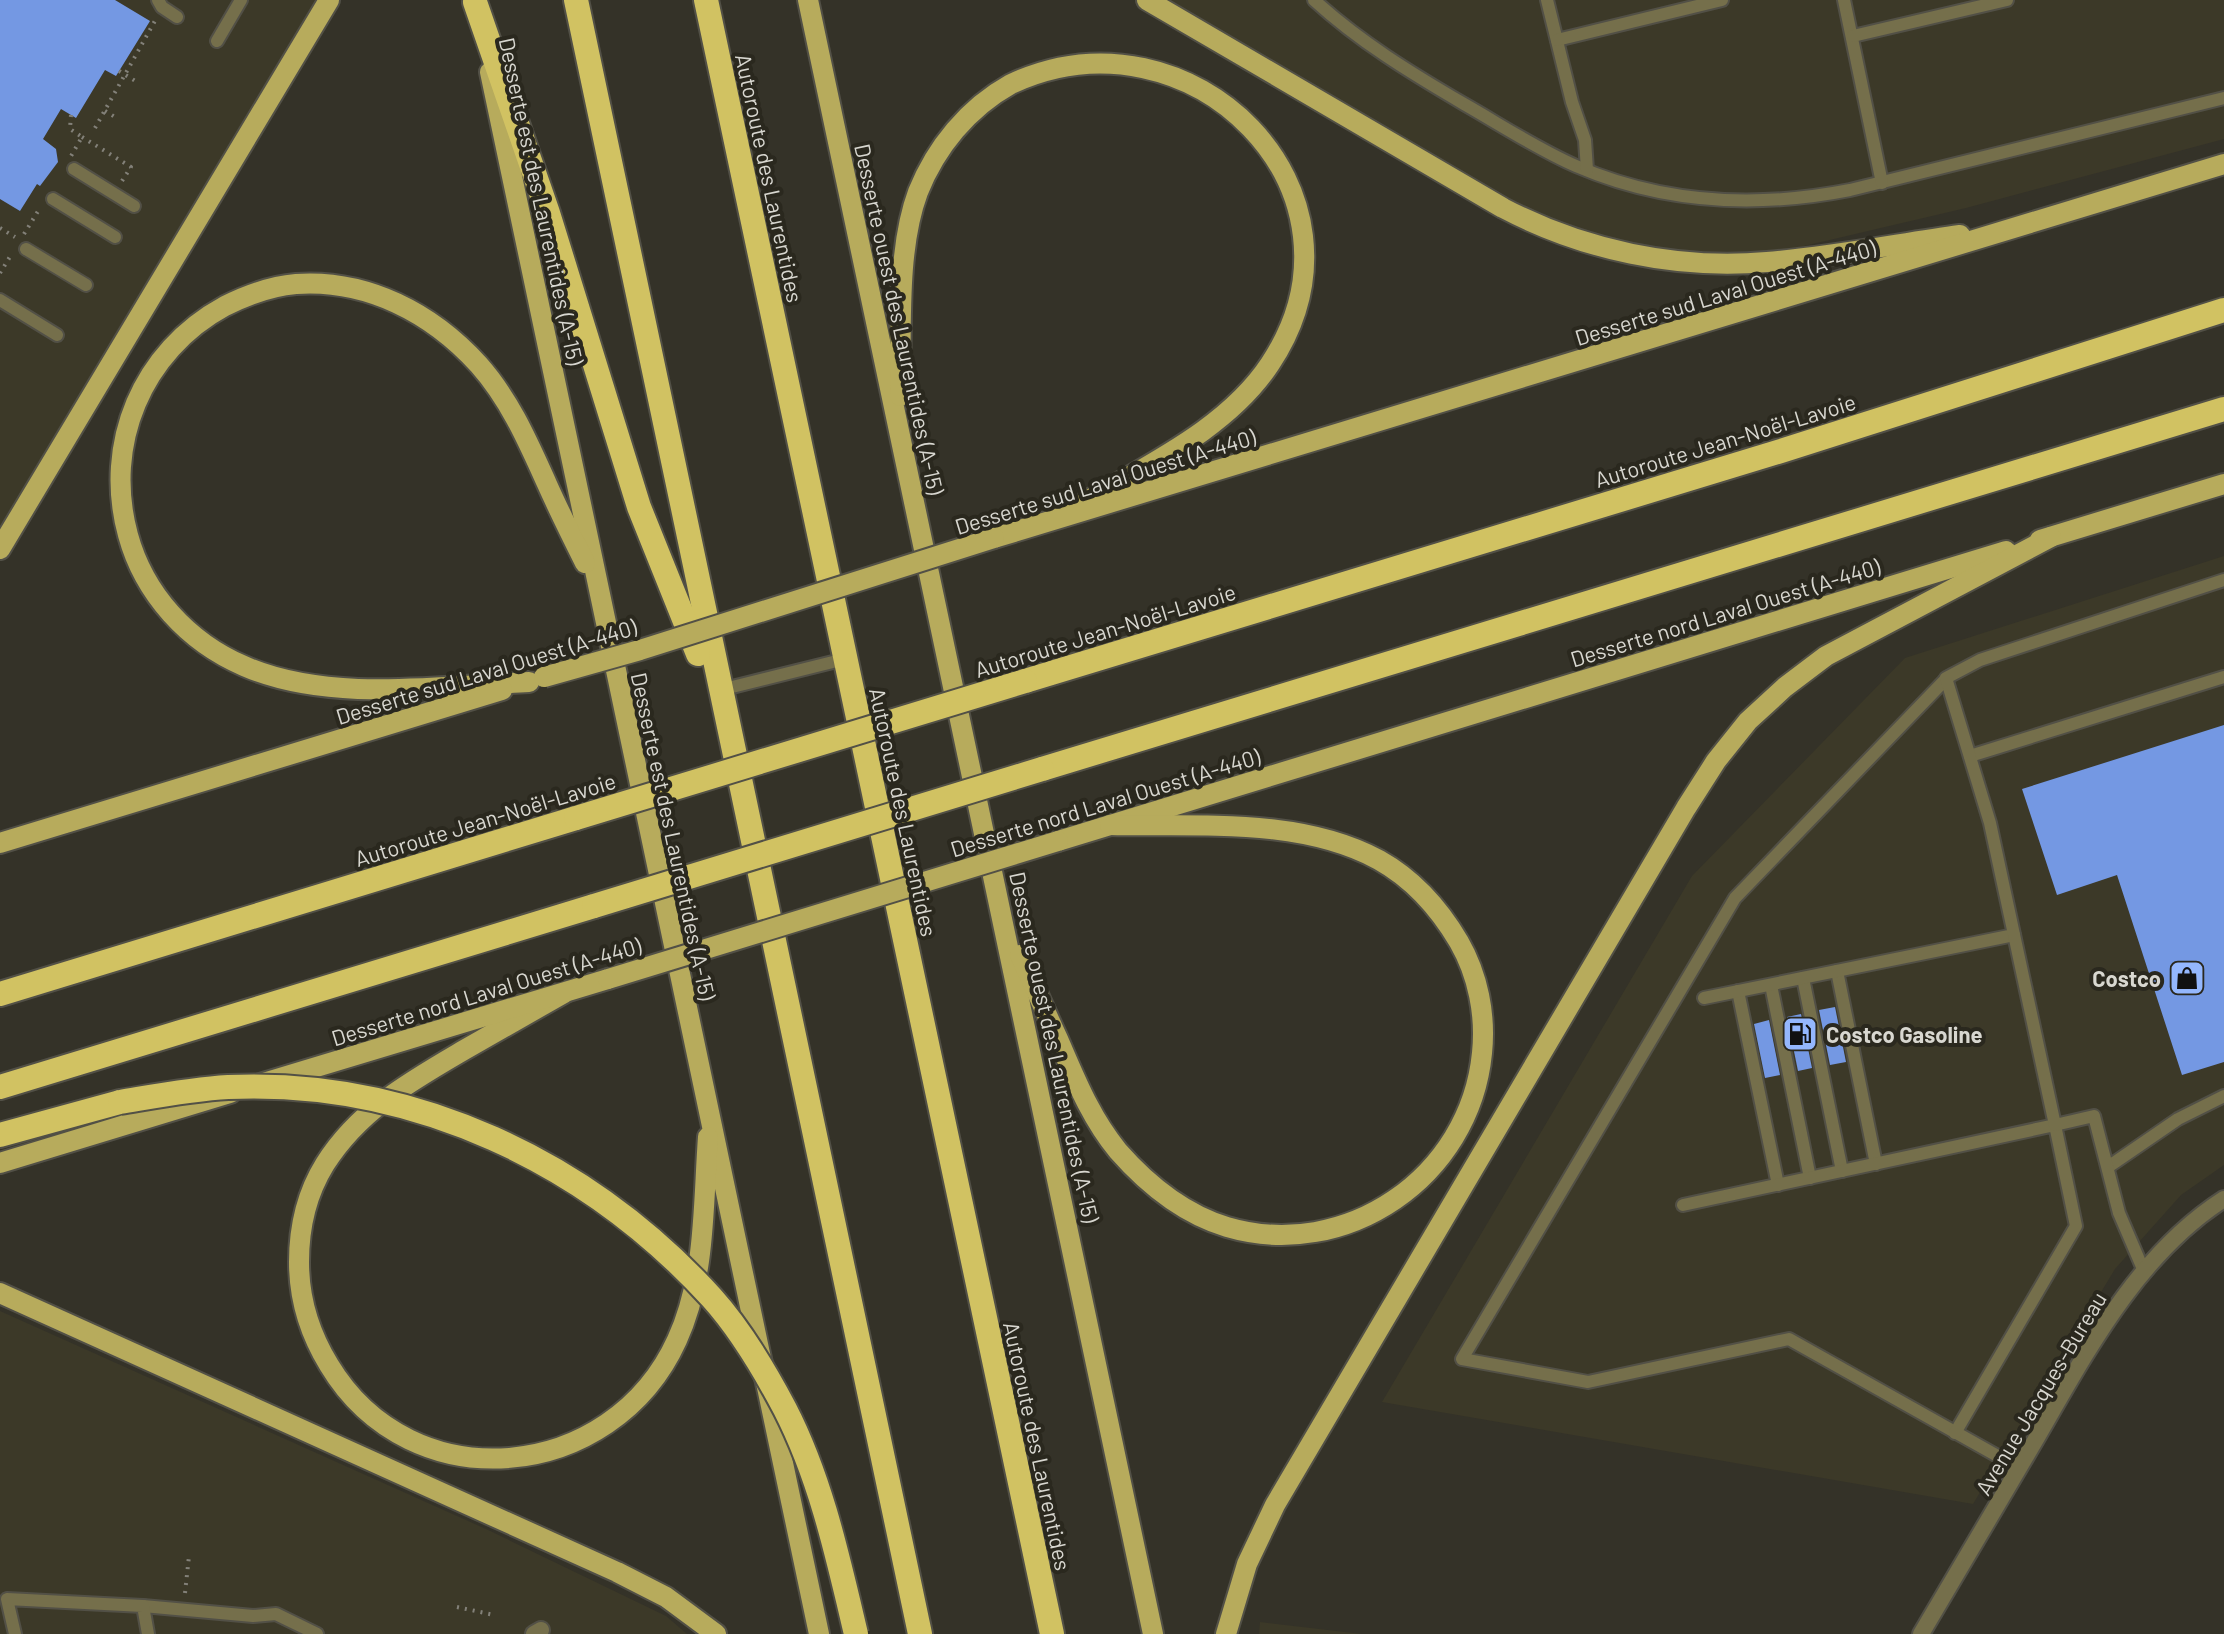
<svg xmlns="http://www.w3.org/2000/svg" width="2224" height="1634" viewBox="0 0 2224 1634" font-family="Barlow,sans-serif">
  <rect width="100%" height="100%" fill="#343228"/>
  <g fill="#3c3928">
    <polygon points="0,0 317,0 0,529"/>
    <polygon points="1168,0 2224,0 2224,139 1966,208 1787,250 1717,253 1642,247 1578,231 1512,203"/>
    <polygon points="2224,556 2224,1165 2181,1195 2115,1269 1973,1504 1382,1402 1692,876 1905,658"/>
    <polygon points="0,1311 486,1529 666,1616 687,1634 0,1634"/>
    <polygon points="1260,1622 1362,1634 1259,1634"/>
  </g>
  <g fill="#7498e3">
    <polygon points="0,0 115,0 150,21 116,76 105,70 76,118 61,109 43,139 56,149 58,162 40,186 37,184 20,211 0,199"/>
    <polygon points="2224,725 2224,1062 2182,1075 2117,875 2057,895 2022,789"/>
    <polygon points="1835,1007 1846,1062 1830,1065 1819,1010"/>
    <polygon points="1801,1014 1812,1068 1798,1071 1787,1017"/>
    <polygon points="1769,1020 1780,1075 1765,1078 1754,1024"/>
  </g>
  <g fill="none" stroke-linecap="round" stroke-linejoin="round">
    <defs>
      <g id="service">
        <polyline points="158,0 162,7 177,17"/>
        <path d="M 1314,0 C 1360,42 1411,73 1464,104 C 1501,125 1537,149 1576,166 C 1664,204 1758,208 1850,190 L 2224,98"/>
        <polyline points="1547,0 1572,102 1585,140 1587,170"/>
        <polyline points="1844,0 1882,183"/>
        <polyline points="1853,36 2007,0"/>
        <polyline points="1557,40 1722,0"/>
        <polyline points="217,41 241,0"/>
        <polyline points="74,169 134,206"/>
        <polyline points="53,199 115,237"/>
        <polyline points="26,249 86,285"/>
        <polyline points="0,300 57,335"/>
        <polyline points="1946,679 1735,898 1462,1359 1588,1382 1789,1339 2019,1468"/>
        <polyline points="720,690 845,659"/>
        <polyline points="1970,756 2224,677"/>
        <polyline points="1837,971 1876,1164"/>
        <polyline points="1803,978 1842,1171"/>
        <polyline points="1771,985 1810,1178"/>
        <polyline points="1738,991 1778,1185"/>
        <polyline points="1704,998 2014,935"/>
        <polyline points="2108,1167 2178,1119 2224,1096"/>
        <polyline points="1683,1205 2055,1125 2076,1226 1955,1433"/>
        <polyline points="2143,1269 2119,1213 2094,1116 2055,1125 1990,823 1946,678 1980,660 2224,580"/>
        <polyline points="143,1606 253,1616 276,1614 317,1634"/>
        <polyline points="15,1634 7,1599 143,1606 148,1634"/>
      </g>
      <g id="minor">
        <polyline points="534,1634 541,1630"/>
        <path d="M 1921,1634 C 1958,1571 1995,1508 2032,1446 C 2084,1357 2135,1256 2224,1199"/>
      </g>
      <g id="primary">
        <polyline points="808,0 1153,1634"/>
        <path d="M 1147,0 L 1503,208 C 1583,250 1677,270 1767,262 C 1831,257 1896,244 1960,235"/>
        <polyline points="490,72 819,1634"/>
        <path d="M 900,396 C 902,332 896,251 918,192 C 936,147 968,108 1011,84 C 1191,0 1384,192 1270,364 C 1227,429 1147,465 1082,504"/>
        <polyline points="994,538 2224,164"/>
        <polyline points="2040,540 2224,484"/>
        <polyline points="0,549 329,0"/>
        <path d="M 529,682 C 440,686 328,703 244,666 C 188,642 144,594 128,535 C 103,444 142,351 225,306 C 247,295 272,286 296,284 C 367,279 432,313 479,365 C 510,400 528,442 547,484 C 559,511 572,537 585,563"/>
        <polyline points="1058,841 2006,551"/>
        <polyline points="0,843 502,690"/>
        <path d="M 1020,955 C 1033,983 1045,1011 1058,1039 C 1075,1078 1090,1117 1118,1151 C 1147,1184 1184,1214 1227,1227 C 1346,1262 1470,1177 1482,1053 C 1486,1015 1478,975 1459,942 C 1439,908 1413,879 1379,860 C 1300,817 1198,827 1110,825"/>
        <path d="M 564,993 C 531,1012 497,1031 464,1050 C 411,1081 359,1110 325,1164 C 307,1193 299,1228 299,1262 C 299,1298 310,1334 329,1365 C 412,1503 612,1483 677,1340 C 706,1277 703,1205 708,1137"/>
        <polyline points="260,1084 608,979"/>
        <polyline points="0,1163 230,1093"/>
        <polyline points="0,1293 617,1572 666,1597 716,1634"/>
        <polyline points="1226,1634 1247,1564 1275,1505 1686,808 1716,761 1748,721 1785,687 1826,656 2051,537"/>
      </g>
      <g id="motorway">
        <polyline points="576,0 920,1634"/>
        <polyline points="706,0 1052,1634"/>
        <polyline points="475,2 548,213 639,507 698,654"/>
        <polyline points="1025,681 1781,451 2224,310"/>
        <polyline points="1042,769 2224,409"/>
        <polyline points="0,994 576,818"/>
        <polyline points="0,1087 594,906"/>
        <polyline points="0,1135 120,1102"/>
      </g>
    </defs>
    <use href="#service" stroke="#525046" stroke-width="16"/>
    <use href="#minor" stroke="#525046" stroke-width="20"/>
    <use href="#primary" stroke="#525046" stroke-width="24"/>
    <use href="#motorway" stroke="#525046" stroke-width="28"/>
    <g stroke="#838179" stroke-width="4" stroke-dasharray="2 6" stroke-linecap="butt">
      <polyline points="119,71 137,82"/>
      <polyline points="105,111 115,117"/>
      <polyline points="71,115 70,129 82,137 71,156"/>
      <polyline points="95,128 156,19"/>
      <polyline points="82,137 131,167 122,181"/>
      <polyline points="0,228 15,237"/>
      <polyline points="24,234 40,208"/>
      <polyline points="0,273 11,255"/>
      <polyline points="185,1593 189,1556"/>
      <polyline points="457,1607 494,1615"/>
    </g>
    <use href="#service" stroke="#756f4b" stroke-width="12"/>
    <use href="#minor" stroke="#756f4b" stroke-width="16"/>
    <use href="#primary" stroke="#b7ab5c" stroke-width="20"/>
    <use href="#motorway" stroke="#d1c262" stroke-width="24"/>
    <defs>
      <g id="primary-bridge">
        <polyline points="544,677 640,650 994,538"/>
        <polyline points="608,979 1058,841"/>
      </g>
      <g id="motorway-bridge">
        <polyline points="576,818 1025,681"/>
        <polyline points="594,906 1042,769"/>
        <path d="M 120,1102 C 156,1096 192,1089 228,1087 C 414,1079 588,1162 712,1298 C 739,1328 766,1373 785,1409 C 821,1479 838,1558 856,1634"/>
      </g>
    </defs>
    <use href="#primary-bridge" stroke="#525046" stroke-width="24" stroke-linecap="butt"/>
    <use href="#motorway-bridge" stroke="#525046" stroke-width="28" stroke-linecap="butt"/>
    <use href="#primary-bridge" stroke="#b7ab5c" stroke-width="20"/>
    <use href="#motorway-bridge" stroke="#d1c262" stroke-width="24"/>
  </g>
  <defs>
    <symbol id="shop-square" viewBox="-11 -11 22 22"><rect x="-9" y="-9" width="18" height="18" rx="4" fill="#94b7fd" stroke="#2a281e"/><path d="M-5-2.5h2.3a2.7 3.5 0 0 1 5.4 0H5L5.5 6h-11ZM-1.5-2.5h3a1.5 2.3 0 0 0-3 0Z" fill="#111"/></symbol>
    <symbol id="fuel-square" viewBox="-11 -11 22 22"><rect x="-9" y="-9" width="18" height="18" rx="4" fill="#94b7fd" stroke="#2a281e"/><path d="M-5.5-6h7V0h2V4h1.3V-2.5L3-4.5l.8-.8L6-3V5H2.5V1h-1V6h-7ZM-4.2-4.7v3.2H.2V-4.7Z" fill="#111"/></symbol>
  </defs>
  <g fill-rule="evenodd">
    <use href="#shop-square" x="2167" y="958" width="40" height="40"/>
    <use href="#fuel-square" x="1780" y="1014" width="40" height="40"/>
  </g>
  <g text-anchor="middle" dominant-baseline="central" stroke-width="8" stroke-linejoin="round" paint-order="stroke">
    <g font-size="22" fill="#d8d7d0" stroke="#2a281e">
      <text transform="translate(770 178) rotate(78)">Autoroute des Laurentides</text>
      <text transform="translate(542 201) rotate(78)">Desserte est des Laurentides (A-15)</text>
      <text transform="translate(1725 292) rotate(-17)">Desserte sud Laval Ouest (A-440)</text>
      <text transform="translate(900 319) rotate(78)">Desserte ouest des Laurentides (A-15)</text>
      <text transform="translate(1725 440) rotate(-17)">Autoroute Jean-Noël-Lavoie</text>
      <text transform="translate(1105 481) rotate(-17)">Desserte sud Laval Ouest (A-440)</text>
      <text transform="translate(1725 612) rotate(-17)">Desserte nord Laval Ouest (A-440)</text>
      <text transform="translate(1105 630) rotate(-17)">Autoroute Jean-Noël-Lavoie</text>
      <text transform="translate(486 671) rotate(-17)">Desserte sud Laval Ouest (A-440)</text>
      <text transform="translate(1105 802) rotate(-17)">Desserte nord Laval Ouest (A-440)</text>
      <text transform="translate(904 812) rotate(78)">Autoroute des Laurentides</text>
      <text transform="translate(485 819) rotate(-17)">Autoroute Jean-Noël-Lavoie</text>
      <text transform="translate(674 836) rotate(78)">Desserte est des Laurentides (A-15)</text>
      <text transform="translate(486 991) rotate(-17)">Desserte nord Laval Ouest (A-440)</text>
      <text transform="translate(1055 1047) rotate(78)">Desserte ouest des Laurentides (A-15)</text>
      <text transform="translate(2040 1393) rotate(-59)">Avenue Jacques-Bureau</text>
      <text transform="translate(1038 1446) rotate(78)">Autoroute des Laurentides</text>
    </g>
    <g font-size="22" font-weight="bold" fill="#d8d7d0" stroke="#2a281e" text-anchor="end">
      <text x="2161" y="978">Costco</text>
      <text x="1826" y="1034" text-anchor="start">Costco Gasoline</text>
    </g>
  </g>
</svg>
